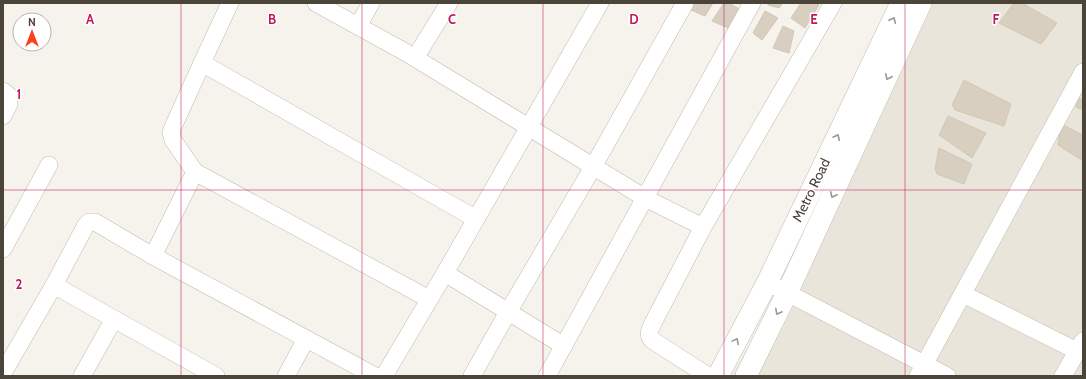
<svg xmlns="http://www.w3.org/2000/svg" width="1086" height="379" viewBox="0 0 1086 379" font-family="Cabin,sans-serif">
  <rect width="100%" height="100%" fill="#f6f3ec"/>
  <polygon fill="#eae5da" points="926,3 1083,3 1083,376 732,376 772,303"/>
  <g fill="#d8cfc1" stroke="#d3c7b4">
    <polygon points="695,3 713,3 705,16 691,10"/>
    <polygon points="724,3 729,3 741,10 728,28 712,21"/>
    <polygon points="768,3 783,3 779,8 768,5"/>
    <polygon points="801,3 816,3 819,5 805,28 791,18"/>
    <polygon points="1014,3 1022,3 1057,23 1041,44 999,23"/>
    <polygon points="765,11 778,18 762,40 753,33"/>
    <polygon points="783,26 794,31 789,53 773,48"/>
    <polygon points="964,80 1011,104 1004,126 955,110 952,105"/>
    <polygon points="1079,98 1083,100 1083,110 1076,107"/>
    <polygon points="948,116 986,133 972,158 939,135"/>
    <polygon points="1061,124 1083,135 1083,161 1058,145"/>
    <polygon points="939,148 972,164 964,184 937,174 935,169"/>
  </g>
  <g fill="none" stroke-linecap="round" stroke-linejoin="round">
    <defs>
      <g id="minor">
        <polyline points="230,3 202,63 476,219"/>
        <polyline points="316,3 405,52 645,198 703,227 833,3"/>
        <polyline points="358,26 371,3"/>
        <polyline points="415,58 449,3"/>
        <polyline points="202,63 173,127 171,133 173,140 195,172 429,299"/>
        <polyline points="3,91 9,96 9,104 3,116"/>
        <path d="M 703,227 L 653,323 C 650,329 647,335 652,340 L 708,376"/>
        <polyline points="3,249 49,165"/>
        <polyline points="153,256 195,172"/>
        <polyline points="445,273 564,346"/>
        <polyline points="54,285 114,319 82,376"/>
        <polyline points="776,287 947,376"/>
        <polyline points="963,294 1077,351"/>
        <polyline points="114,319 216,376"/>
        <polyline points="3,373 54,285 86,225 89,222 95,222 153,256 375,376"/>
        <polyline points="286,376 306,339"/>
        <polyline points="384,376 445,273 600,3"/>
        <polyline points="472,376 508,312 593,167 685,3"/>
        <polyline points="547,376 752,3"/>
        <polyline points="918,376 1083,72"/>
        <polyline points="1063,376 1083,341"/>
      </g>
      <g id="tertiary">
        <polyline points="718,376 767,283 901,3"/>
        <polyline points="746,376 787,293 921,3"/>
      </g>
    </defs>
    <use href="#minor" stroke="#c2bbae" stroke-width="18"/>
    <use href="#tertiary" stroke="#c2bbae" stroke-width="22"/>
    <use href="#minor" stroke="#fff" stroke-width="17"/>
    <use href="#tertiary" stroke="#fff" stroke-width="21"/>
  </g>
  <defs><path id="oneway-chevron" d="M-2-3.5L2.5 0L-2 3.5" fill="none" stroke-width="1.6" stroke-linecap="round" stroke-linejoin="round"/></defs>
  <g stroke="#9c9892">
    <use href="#oneway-chevron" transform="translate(893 20) rotate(-65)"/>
    <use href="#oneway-chevron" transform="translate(888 77) rotate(115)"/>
    <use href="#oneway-chevron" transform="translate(837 137) rotate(-64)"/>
    <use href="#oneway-chevron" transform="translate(833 195) rotate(115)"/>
    <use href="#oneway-chevron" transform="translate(778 312) rotate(117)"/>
    <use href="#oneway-chevron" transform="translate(736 341) rotate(-62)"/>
  </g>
  <path fill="none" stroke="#c2185b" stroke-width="1" stroke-opacity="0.55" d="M 181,3 L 181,376M 362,3 L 362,376M 543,3 L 543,376M 724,3 L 724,376M 905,3 L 905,376M 3,190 L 1083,190"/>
  <g text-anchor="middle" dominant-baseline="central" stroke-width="3" stroke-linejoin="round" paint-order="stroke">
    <g font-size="14" fill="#4b4439" stroke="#fff">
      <text transform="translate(811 190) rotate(-64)">Metro Road</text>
    </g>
  </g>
  <g font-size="13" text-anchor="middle" font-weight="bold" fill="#c2185b" stroke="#fff" stroke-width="3" stroke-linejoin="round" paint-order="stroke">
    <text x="90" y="24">A</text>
    <text x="272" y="24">B</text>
    <text x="452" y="24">C</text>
    <text x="634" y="24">D</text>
    <text x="814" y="24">E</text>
    <text x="996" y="24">F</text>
    <text x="19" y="99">1</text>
    <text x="19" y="289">2</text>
  </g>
  <rect width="1086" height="379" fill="none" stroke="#4b4439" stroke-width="8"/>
  <g transform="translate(32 32)"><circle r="19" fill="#ffffff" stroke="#b7b4b0"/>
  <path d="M0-3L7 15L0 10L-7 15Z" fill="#fc3f1d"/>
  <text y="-6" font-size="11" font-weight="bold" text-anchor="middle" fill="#4b4439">N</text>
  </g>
</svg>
